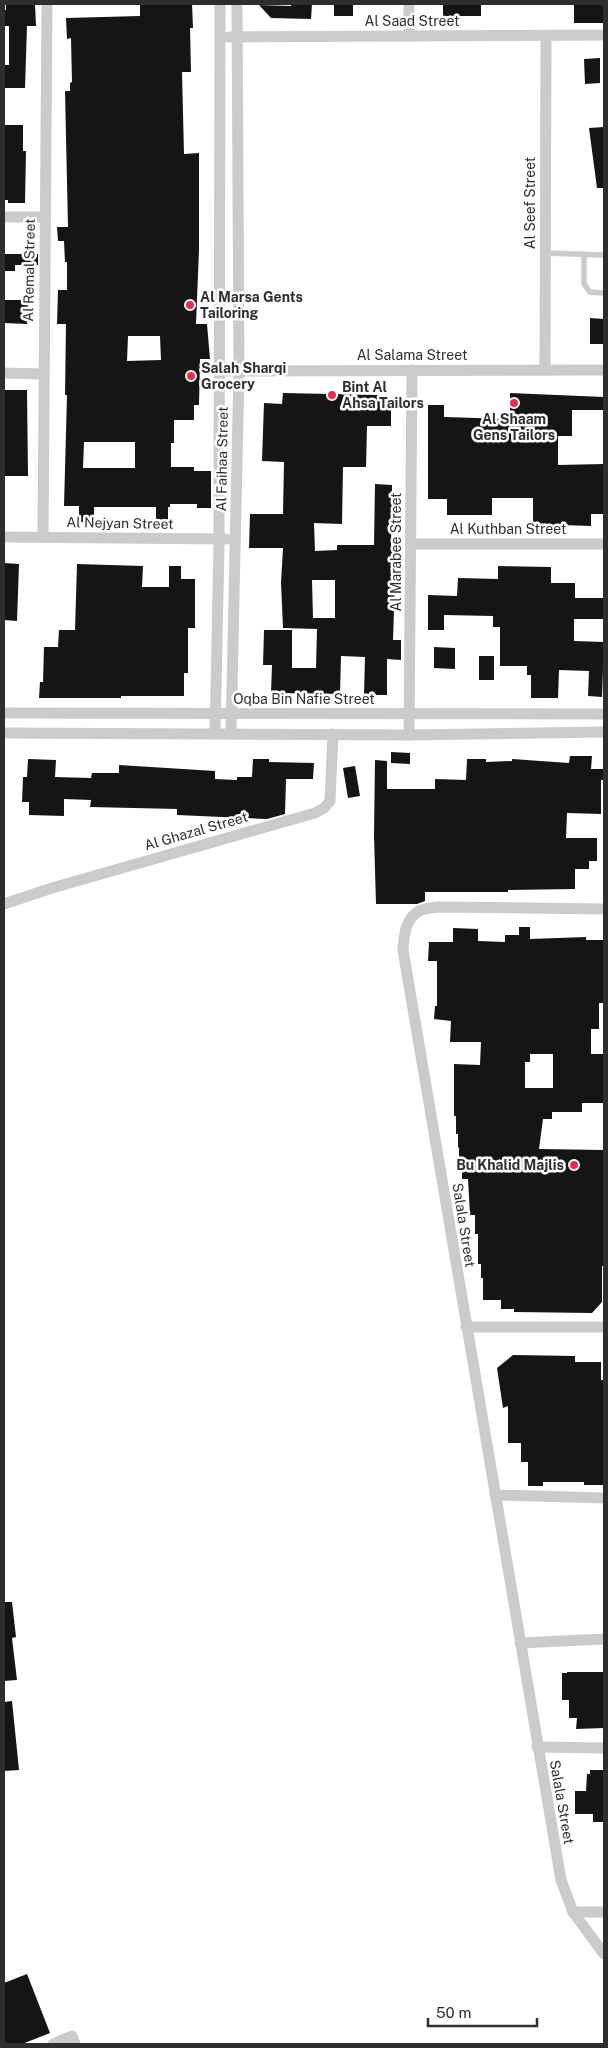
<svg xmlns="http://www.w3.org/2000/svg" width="608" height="2048" viewBox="0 0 608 2048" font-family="'Public Sans',sans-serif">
  <rect width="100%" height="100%" fill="#fff"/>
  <g fill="#151515" fill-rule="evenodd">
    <polygon points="6,4 35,4 36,26 27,26 25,88 5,88 5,65 9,65 9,26 4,26 4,10 6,10"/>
    <path d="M 140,4 L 192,4 L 193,28 L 190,28 L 191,72 L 182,72 L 184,154 L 199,153 L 199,250 L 196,324 L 207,324 L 210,359 L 200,359 L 199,405 L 194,405 L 194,420 L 174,420 L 174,443 L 171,443 L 171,467 L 194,467 L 194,471 L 211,471 L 211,508 L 197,508 L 197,504 L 170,504 L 170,507 L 168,507 L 168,520 L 156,519 L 156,507 L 94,507 L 94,522 L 79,522 L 79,506 L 64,506 L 67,395 L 65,395 L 66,324 L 57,324 L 58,290 L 67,290 L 67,262 L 65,262 L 64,241 L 58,241 L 57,227 L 68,227 L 65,91 L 70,91 L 70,83 L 72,82 L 71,38 L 67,39 L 66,18 L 140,16 ZM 128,336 L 160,336 L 161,360 L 127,361 ZM 84,442 L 135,442 L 135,468 L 83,468 Z"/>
    <polygon points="291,4 312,4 311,19 271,18 259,5 291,6"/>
    <rect x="334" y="4" width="19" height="12"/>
    <rect x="443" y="4" width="38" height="12"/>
    <rect x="574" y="4" width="30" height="19"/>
    <polygon points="600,58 600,83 585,84 584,59"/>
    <polygon points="4,125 23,125 23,151 26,151 25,203 8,203 8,200 4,200"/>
    <polygon points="604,127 604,188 597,188 589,128"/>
    <polygon points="4,254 38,254 38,265 15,265 15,271 4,271"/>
    <polygon points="4,300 28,300 27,324 4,323"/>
    <polygon points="590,318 604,319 604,344 590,344"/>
    <polygon points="4,390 27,390 28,476 4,476"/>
    <path d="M 283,393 L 379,395 L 391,406 L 391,426 L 367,426 L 366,467 L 343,467 L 342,524 L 314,523 L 315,551 L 337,550 L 337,545 L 374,545 L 375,484 L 392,485 L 391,550 L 396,551 L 393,640 L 401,640 L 401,660 L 387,659 L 387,695 L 364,695 L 365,657 L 341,656 L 340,694 L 271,693 L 272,665 L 263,665 L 264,630 L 292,630 L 292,668 L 316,668 L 317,629 L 283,628 L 281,583 L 283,548 L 249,548 L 250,514 L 283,514 L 284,462 L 262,461 L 264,403 L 282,404 ZM 312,580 L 335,580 L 335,618 L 313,618 Z"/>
    <polygon points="510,393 604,397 604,410 572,410 572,436 558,436 558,465 604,464 604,514 591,514 591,526 533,524 533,498 492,498 492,515 447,515 447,499 428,499 428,405 444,405 444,417 510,419"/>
    <polygon points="4,563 19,564 17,621 4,620"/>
    <polygon points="77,564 143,566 142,587 169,587 169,566 181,566 181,579 195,579 195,628 188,628 188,673 184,673 184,696 121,696 121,698 39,698 40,682 43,682 44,647 58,647 59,630 75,630"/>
    <polygon points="498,566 551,567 551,583 575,583 575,598 604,598 604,619 574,619 574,641 604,642 602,697 588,696 589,671 559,670 558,698 531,698 531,675 527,675 527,666 500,666 500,627 493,627 493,616 444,615 444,630 428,630 428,595 457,596 458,578 498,579"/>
    <polygon points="434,647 455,648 455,669 434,668"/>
    <rect x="479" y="656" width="15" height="24"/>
    <polygon points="391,752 410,753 410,764 391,763"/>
    <polygon points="570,756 592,756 591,769 604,769 604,780 601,780 601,814 567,813 566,838 597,838 597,861 589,861 589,869 575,869 575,889 508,890 508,892 425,892 425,901 417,904 376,904 374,836 375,760 387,761 387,789 435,789 435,779 466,780 467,759 486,759 486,762 512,761 512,759 569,763"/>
    <polygon points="28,759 56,760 55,777 91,778 92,773 119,773 119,765 215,771 215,779 237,780 237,777 252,777 253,759 269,759 269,762 314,763 313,779 286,779 285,814 267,819 177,815 177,809 90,807 91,800 64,799 64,816 29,815 29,802 22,802 23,777 27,777"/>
    <polygon points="355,766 360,796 348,798 343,768"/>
    <path d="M 519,927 L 530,927 L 530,939 L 586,937 L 586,940 L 604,940 L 604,1003 L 599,1003 L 599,1029 L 591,1029 L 591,1054 L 604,1054 L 603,1103 L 582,1103 L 582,1112 L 552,1112 L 552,1119 L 543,1119 L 539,1149 L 604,1150 L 604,1266 L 602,1266 L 602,1302 L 592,1313 L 514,1312 L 514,1309 L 501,1309 L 501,1300 L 483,1300 L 483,1278 L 481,1278 L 481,1264 L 478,1264 L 478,1234 L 475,1234 L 475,1215 L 470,1215 L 468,1179 L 462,1179 L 462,1163 L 459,1163 L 459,1148 L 458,1147 L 458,1134 L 456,1134 L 456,1116 L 454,1116 L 454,1064 L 480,1065 L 481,1042 L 450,1042 L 451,1021 L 434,1019 L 435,1006 L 437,1006 L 437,961 L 428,961 L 429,942 L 453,942 L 453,928 L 478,929 L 478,941 L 505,942 L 505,935 L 519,935 ZM 530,1054 L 553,1054 L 553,1088 L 525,1088 L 525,1062 L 530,1062 Z"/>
    <polygon points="513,1355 575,1356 575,1362 601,1362 601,1380 604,1380 604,1485 584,1485 584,1482 543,1482 543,1486 528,1486 528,1462 521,1462 521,1443 508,1443 508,1406 503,1408 497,1368"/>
    <polygon points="4,1602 12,1602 16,1637 12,1638 17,1680 4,1681"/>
    <polygon points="567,1672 604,1672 604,1728 576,1729 577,1718 569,1718 569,1700 562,1700 562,1673 567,1673"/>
    <polygon points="12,1701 19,1770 4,1771 4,1702"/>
    <polygon points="590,1770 604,1770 604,1822 593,1822 593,1814 575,1814 575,1791 586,1791 587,1774 590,1774"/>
    <polygon points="27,1974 50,2033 22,2044 4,2044 4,1983"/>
  </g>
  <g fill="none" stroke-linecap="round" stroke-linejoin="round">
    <g stroke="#cbcbcb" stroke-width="5.5">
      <polyline points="545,253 604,255"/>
      <polyline points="584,254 584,284 590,292 604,293"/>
    </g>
    <g stroke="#cbcbcb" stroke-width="11">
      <polyline points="409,36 409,4"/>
      <polyline points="229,37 604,35"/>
      <polyline points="4,217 45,217"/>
      <polyline points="545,370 546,36"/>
      <polyline points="219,371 604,370"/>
      <polyline points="4,373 43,374"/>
      <polyline points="4,537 226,539"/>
      <polyline points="43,537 47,4"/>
      <polyline points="411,544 604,544"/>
      <polyline points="4,713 604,714"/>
      <polyline points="4,733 409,735 604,732"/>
      <polyline points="215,734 219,544 220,4"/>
      <polyline points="231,734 239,371 237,4"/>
      <polyline points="409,735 412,370"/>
      <polyline points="4,904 52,888 315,813 324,808 330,801 333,734"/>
      <path d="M 604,909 L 438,907 C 433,908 424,908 419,911 C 405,919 404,936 403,950 L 561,1880 L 573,1912 L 604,1954"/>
      <polyline points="466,1327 604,1327"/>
      <polyline points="495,1495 604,1498"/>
      <polyline points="520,1643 604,1639"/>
      <polyline points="537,1747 604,1748"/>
      <polyline points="573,1912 604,1912"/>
      <polyline points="53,2044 72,2036 75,2044"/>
    </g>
  </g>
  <g fill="#e72d50" stroke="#fff" stroke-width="2">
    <circle cx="190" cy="305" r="5"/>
    <circle cx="191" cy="376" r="5"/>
    <circle cx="332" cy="395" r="5"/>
    <circle cx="514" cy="403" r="5"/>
    <circle cx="574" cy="1165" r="5"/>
  </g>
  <g text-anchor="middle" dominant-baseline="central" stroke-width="5" stroke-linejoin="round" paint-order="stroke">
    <g font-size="14" fill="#2e2e2e" stroke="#fff">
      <text x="412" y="21">Al Saad Street</text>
      <text transform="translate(530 203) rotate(-90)">Al Seef Street</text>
      <text transform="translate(29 270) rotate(-89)">Al Remal Street</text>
      <text x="412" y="355">Al Salama Street</text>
      <text transform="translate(222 459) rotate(-89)">Al Faihaa Street</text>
      <text transform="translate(120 523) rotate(1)">Al Nejyan Street</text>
      <text x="508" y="529">Al Kuthban Street</text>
      <text transform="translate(396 552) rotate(-90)">Al Marabee Street</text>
      <text x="304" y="699">Oqba Bin Nafie Street</text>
      <text transform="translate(196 831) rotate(-16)">Al Ghazal Street</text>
      <text transform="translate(464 1225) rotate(81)">Salala Street</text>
      <text transform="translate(562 1802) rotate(80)">Salala Street</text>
    </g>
    <g font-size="14" font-weight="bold" fill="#2e2e2e" stroke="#fff" text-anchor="start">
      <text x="200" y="297">Al Marsa Gents<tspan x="200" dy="16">Tailoring</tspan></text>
      <text x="201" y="368">Salah Sharqi<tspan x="201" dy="16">Grocery</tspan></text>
      <text x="342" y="387">Bint Al<tspan x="342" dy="16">Ahsa Tailors</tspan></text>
      <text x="514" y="419" text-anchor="middle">Al Shaam<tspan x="514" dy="16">Gens Tailors</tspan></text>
      <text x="564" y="1165" text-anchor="end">Bu Khalid Majlis</text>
    </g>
  </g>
  <rect width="608" height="2048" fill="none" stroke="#2e2e2e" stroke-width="10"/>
  <path d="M428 2018v8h109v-8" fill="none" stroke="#2e2e2e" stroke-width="2.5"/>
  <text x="436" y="2018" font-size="15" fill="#2e2e2e" stroke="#ffffff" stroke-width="4" paint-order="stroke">50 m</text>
</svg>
